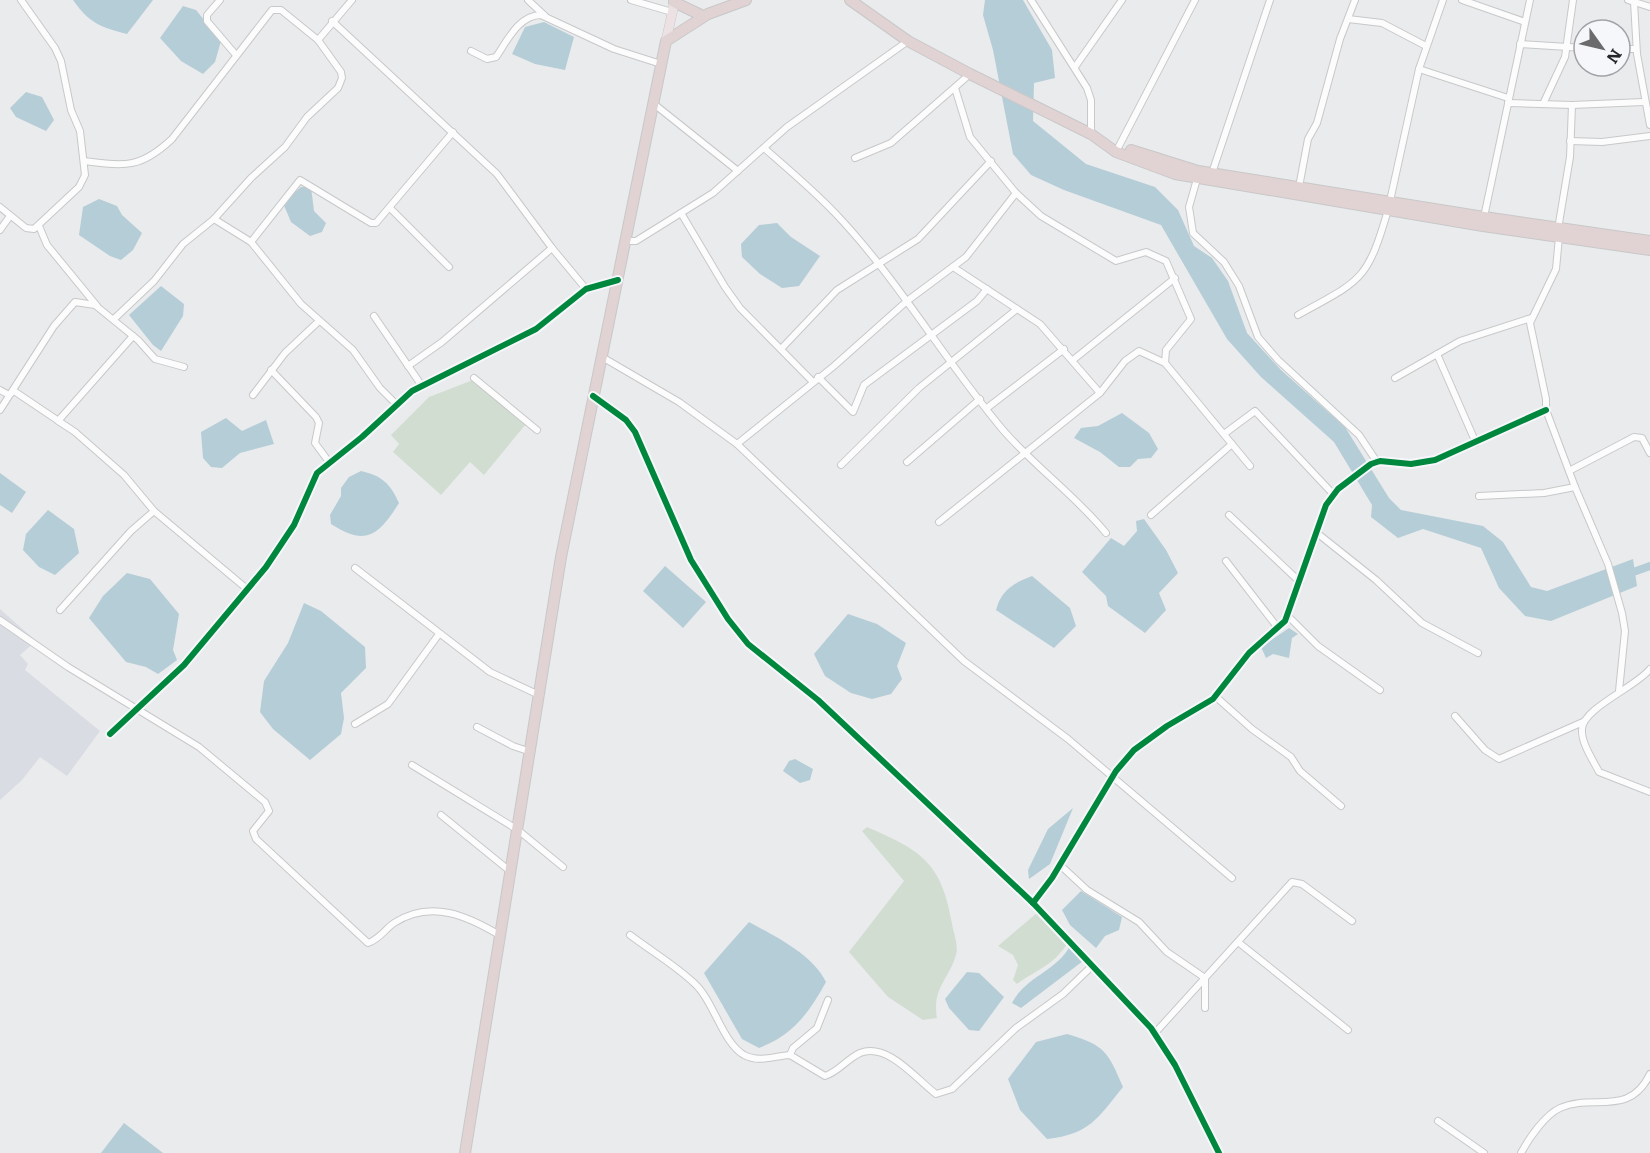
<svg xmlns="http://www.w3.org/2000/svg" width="1650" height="1153" viewBox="0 0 1650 1153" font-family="Literata,serif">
  <rect width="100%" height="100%" fill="#eaebed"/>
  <polygon fill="#dadce3" points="0,609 36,641 20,655 28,664 25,670 100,731 67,776 40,757 22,780 0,800"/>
  <g fill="#d2ddd2">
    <polygon points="478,378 526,424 484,475 470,462 441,495 393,452 399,444 391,435 429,397"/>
    <path d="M 867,827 C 922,851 941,862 952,923 C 953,932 959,946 956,955 C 948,981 932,988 937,1018 L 923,1020 L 888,997 L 849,952 L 904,881 L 862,831 Z"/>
    <path d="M 1038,912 L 1068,942 C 1056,964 1036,970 1017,984 L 1013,980 L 1018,965 L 1013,955 L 998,946 Z"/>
  </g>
  <g fill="#b5cdd7">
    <path d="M 73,0 L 153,0 L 127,34 C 100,27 89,23 73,0 Z"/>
    <polygon points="985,0 1023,0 1052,50 1055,78 1034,83 1033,121 1086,164 1155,187 1178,210 1194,246 1212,258 1228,281 1247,333 1281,370 1345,427 1389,498 1401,510 1483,526 1503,542 1531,587 1547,591 1633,559 1637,586 1551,621 1525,616 1499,588 1481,548 1423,529 1398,538 1371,517 1372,505 1334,442 1261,377 1227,339 1161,225 1064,190 1031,175 1013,154 993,50 983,15"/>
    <polygon points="183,6 196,10 221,41 215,62 203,74 181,61 160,38"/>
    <polygon points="544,22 574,37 565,70 535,64 512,54 525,27"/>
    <polygon points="26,92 42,97 54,120 46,131 16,117 10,108"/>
    <polygon points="301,187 311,187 314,211 326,223 322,232 310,236 291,222 283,203"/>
    <polygon points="99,199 117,206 122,215 142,233 133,250 121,260 110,256 79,235 83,207"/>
    <polygon points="777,223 791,237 820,256 799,286 782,288 760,274 742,257 741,244 759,225"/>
    <polygon points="161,286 184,304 183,316 161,351 153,345 129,315"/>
    <polygon points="1122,413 1149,433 1158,449 1151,458 1138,459 1130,467 1119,467 1100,452 1074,438 1081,428 1098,426"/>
    <polygon points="226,418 242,431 266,420 274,444 240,453 222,468 211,467 203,458 201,432"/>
    <path d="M 361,471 C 382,476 390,483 399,503 C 379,535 366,547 331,524 L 330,515 L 341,496 L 341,488 L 349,477 Z"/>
    <polygon points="0,473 26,492 12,513 0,505"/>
    <polygon points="48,510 74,529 79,553 55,575 39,567 23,550 26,534"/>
    <polygon points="1144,519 1166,550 1178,573 1159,593 1166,610 1145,633 1108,606 1106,596 1082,572 1111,538 1124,546 1137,531 1136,521"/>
    <polygon points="665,566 706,602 683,628 643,591"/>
    <polygon points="127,573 150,579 179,614 173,650 177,660 158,674 146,667 126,662 89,618 103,596"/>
    <path d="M 1032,576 L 1070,608 L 1076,626 L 1054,648 L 996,610 C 1001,590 1014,583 1032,576 Z"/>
    <polygon points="304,603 321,611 365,647 366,668 341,693 344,718 341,734 310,760 273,729 260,712 264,681 288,643"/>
    <polygon points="848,614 877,624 906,643 897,666 902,679 891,694 872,699 851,693 825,676 814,654"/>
    <polygon points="1289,628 1298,634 1292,638 1289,658 1273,654 1266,658 1261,647"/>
    <polygon points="795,759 813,769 810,780 800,783 783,771 789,761"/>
    <polygon points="1073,808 1050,864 1029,879 1028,870 1048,829"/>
    <polygon points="1081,891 1122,917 1119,930 1105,936 1096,948 1070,925 1062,910"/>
    <path d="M 749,922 C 776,937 812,954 826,982 C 809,1013 793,1035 759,1048 L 742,1039 L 704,973 Z"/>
    <path d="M 1070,946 L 1083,961 L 1021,1008 L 1012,1003 C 1025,977 1057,971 1070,946 Z"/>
    <polygon points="967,972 979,973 1004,997 979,1031 969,1030 949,1008 945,999"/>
    <path d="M 1067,1034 C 1105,1045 1108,1052 1123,1087 C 1097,1119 1090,1134 1047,1139 L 1020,1110 L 1008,1079 L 1036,1042 Z"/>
    <polygon points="124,1123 163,1153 101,1153"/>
  </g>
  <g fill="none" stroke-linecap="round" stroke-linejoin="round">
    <polyline stroke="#b5cdd7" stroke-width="8" points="1625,575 1650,566"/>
    <defs>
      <g id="street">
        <polyline points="220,0 207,15 207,21 236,55"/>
        <polyline points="528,0 545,16"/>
        <polyline points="631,0 672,12"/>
        <polyline points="1031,0 1087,88 1091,100 1091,134"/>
        <polyline points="1462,0 1525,22"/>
        <polyline points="1628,0 1650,7"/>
        <polyline points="1634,2 1637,54 1650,125"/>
        <polyline points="1348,19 1382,23 1426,46"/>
        <polyline points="332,21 497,174 552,248 586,289"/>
        <polyline points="1520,44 1584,48"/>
        <polyline points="1620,49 1636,49"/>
        <path d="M 471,51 L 487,59 L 496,57 C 507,41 519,15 541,15 L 614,49 L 661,64"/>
        <polyline points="1075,67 1122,0"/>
        <polyline points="1419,69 1508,98"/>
        <polyline points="955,88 970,137 1016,193 1041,216 1116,261 1146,252 1166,261 1191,319 1166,350 1165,363 1250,466"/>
        <polyline points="1508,103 1572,105 1644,102"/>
        <polyline points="654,104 738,171"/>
        <polyline points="1543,104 1565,57 1573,0"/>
        <polyline points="1570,141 1602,142 1650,136"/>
        <polyline points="1119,146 1195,0"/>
        <path d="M 764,148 C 788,169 813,190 835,213 C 898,279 944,360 1003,430 C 1035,467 1075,495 1106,533"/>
        <polyline points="855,158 891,143 970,74"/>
        <path d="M 84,161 C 125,166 140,169 172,139 L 272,10 L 281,10 L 318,40"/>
        <polyline points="1212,173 1270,0"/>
        <polyline points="1197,179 1189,207 1193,233 1224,262 1239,286 1258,337 1278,360 1359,435 1377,462"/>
        <polyline points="1299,187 1308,139 1317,123 1340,39 1355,0"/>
        <polyline points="1390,201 1419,69 1443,0"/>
        <polyline points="0,207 26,228 34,229 79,187 85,175 80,131 71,110 61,61 55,48 21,0"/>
        <polyline points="390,208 449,267"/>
        <polyline points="681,213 725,287 740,308 813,382"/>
        <polyline points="1484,217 1530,0"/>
        <polyline points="214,219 251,242 301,304 353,350 380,388 396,404"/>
        <polyline points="39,226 47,245 97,306"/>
        <polyline points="1558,229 1570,157 1572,105"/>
        <polyline points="0,230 10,216"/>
        <polyline points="1559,237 1556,269 1530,323 1546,399 1546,410 1575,487 1608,564 1622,613 1625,631 1619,691"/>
        <polyline points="627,241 636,241 713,193 787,127 908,41"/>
        <polyline points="251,242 300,180 371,223 376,223 453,132"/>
        <polyline points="953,267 1040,324 1100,393"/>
        <path d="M 1298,315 C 1361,280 1367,282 1388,210"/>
        <polyline points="374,316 422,386"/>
        <polyline points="114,319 154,281 183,244 214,219 251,178 285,147 307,117 338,88 342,78 341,72 318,40 352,0"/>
        <polyline points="781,349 837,290 918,239 991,161"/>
        <polyline points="1437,354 1476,443"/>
        <polyline points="602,357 679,402 737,444 964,661 1068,739 1232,878"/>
        <polyline points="1073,360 1175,278"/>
        <polyline points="408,366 442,342 552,248"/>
        <polyline points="271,370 316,417 319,423 315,443 329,462"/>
        <polyline points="818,377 853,412 864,385 977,301 987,289"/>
        <polyline points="474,378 537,430"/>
        <polyline points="1395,378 1460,341 1531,318"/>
        <polyline points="0,390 9,395 14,391 75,432 58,421 133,336"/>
        <polyline points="253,395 285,353 319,321"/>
        <polyline points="593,396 626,420 635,432 691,560 728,619 748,644 818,700 1033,903 1151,1028 1175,1065 1219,1153"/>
        <polyline points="987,408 1064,349"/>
        <polyline points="0,410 54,326 75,302 95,305 138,340 155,359 184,367"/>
        <polyline points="75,432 124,475 154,511 247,589"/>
        <polyline points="1224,434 1255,411 1334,495"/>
        <polyline points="737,444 834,366 907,301 966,257 1016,193"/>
        <polyline points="907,462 980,399"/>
        <polyline points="841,465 919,388 1017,309"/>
        <polyline points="1569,471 1634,437 1642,438 1650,453"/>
        <polyline points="1479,496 1544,493 1575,487"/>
        <polyline points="1151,515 1232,444"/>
        <polyline points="1229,515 1300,582"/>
        <polyline points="939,522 1100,393 1125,361 1139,351 1165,363"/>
        <polyline points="1317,533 1376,580 1422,623 1478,653"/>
        <polyline points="1226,561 1278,628"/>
        <polyline points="355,568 490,672 539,695"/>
        <polyline points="60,610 131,531 154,511"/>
        <polyline points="1288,616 1318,646 1380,690"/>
        <path d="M 0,620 L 68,667 L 199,747 L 265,802 L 269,811 L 253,831 L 256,839 L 368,943 C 380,939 385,929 394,923 C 431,899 468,916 501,936"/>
        <path d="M 1650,669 C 1636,687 1583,708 1582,729 C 1581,743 1593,760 1599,772 L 1650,792"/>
        <polyline points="1215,696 1252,729 1291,757 1300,771 1341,806"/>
        <polyline points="1455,716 1485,750 1499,759 1583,722"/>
        <polyline points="355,724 388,704 439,634"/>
        <polyline points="477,727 513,746 531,752"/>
        <polyline points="110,734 184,665 266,567 294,525 317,473 362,437 412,391 536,329 586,289 618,280"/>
        <polyline points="412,765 518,830 563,867"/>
        <polyline points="441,815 511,872"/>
        <polyline points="1060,865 1087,890 1139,922 1167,952 1205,978 1205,1008"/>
        <polyline points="1033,903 1052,878 1116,771 1134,750 1167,726 1213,699 1249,653 1285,621 1326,505 1338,489 1371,464 1380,461 1411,464 1435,460 1546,410"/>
        <path d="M 630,935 C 651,951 675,965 694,983 C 714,1001 722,1042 744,1055 C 759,1063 774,1056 790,1055 L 825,1076 C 838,1072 847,1059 860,1053 C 888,1042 917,1080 936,1094 L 952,1089 L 1016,1028 L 1063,994 L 1092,966"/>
        <polyline points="1238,942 1348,1030"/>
        <polyline points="1155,1033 1292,882 1302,884 1352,921"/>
        <polyline points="790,1055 793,1048 817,1028 828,1000"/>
        <polyline points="1438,1121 1484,1153"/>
        <path d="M 1521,1153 C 1529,1138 1545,1115 1560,1108 C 1593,1093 1629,1118 1650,1074"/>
      </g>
      <polyline id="primary" points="666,41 675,0"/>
      <g id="highway">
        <polyline points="850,0 908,41 970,74 1091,134 1116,152 1175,174 1483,226 1650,250"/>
        <polyline points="674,2 703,16"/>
        <polyline points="1131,150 1198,171 1484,217 1650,241"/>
        <polyline points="465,1153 561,557 666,41 708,14 746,0"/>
      </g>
    </defs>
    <use href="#street" stroke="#c7c8c9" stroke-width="8"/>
    <use href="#primary" stroke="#c8c8c9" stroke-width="10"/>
    <use href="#highway" stroke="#c8c8c9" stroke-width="12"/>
    <use href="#street" stroke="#fcfcfc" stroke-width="6"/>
    <use href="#primary" stroke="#ece2e3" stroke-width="9"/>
    <use href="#highway" stroke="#e1d2d3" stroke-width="10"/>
    <defs>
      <g id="cycleway">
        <polyline points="593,396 626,420 635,432 691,560 728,619 748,644 818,700 1033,903 1151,1028 1175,1065 1219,1153"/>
        <polyline points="110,734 184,665 266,567 294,525 317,473 362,437 412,391 536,329 586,289 618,280"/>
        <polyline points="1033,903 1052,878 1116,771 1134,750 1167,726 1213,699 1249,653 1285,621 1326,505 1338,489 1371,464 1380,461 1411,464 1435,460 1546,410"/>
      </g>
    </defs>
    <use href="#cycleway" stroke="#f6f7fb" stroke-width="10"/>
    <use href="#cycleway" stroke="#00873e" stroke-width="6"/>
  </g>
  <g transform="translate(1602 48) rotate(124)"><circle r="28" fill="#f6f7fb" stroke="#a3a3a7" stroke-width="1.5"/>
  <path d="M0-4.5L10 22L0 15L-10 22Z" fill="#6b6b6d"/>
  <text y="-9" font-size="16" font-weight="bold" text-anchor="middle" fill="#262628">N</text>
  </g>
</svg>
